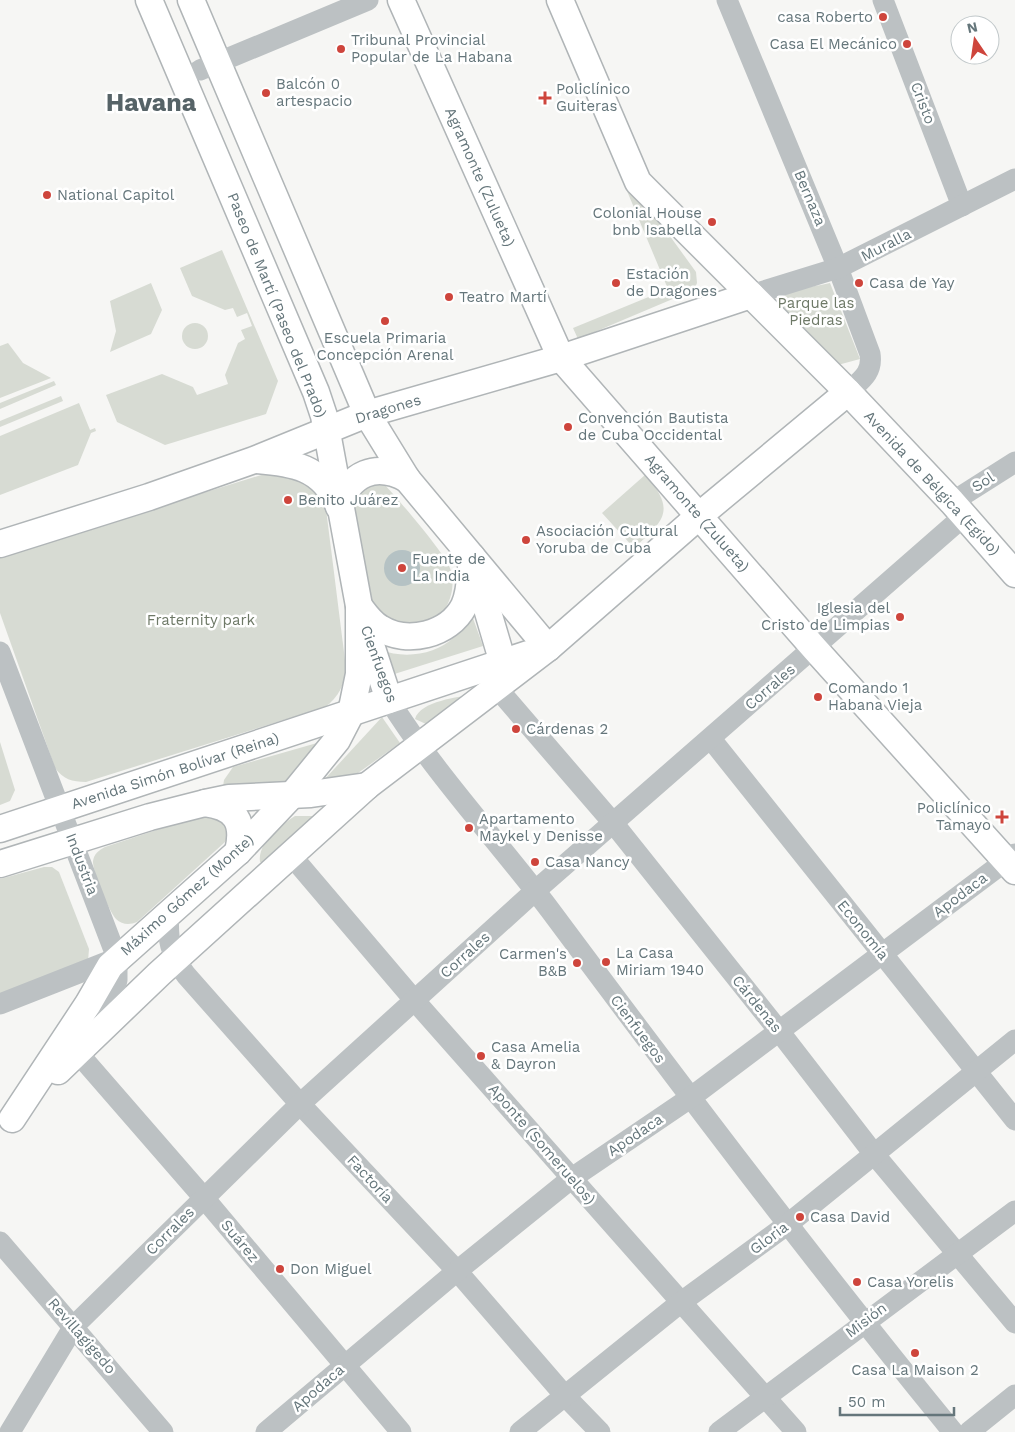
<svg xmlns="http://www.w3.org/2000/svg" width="1015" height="1432" viewBox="0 0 1015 1432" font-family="'Work Sans',sans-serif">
  <rect width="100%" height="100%" fill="#f6f6f4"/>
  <g fill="#d7dbd3">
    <polygon points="635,188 696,272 697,283 694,290 578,339 573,328 668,289 627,191"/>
    <polygon points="222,250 278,381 266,414 165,445 117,422 106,395 162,374 193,387 197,395 228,384 225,375 238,343 245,339 241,330 252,326 247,313 237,317 233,308 225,310 192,296 180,268"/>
    <polygon points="151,283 162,310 151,334 110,352 116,331 110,301"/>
    <path d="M 830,283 L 860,359 L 834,366 L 775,304 C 786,289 813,287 830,283 Z"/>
    <circle cx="195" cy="336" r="13"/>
    <polygon points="8,343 23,363 51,378 0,398 0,346"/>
    <polygon points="54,381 56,385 0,409 0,403"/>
    <polygon points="61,396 63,401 0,427 0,421"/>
    <polygon points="79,403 90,430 95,428 96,431 91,433 78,465 0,495 0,436"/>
    <path d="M 274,471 L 295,473 L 325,501 L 346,668 C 344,685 339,697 325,707 L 86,782 C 72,782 63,779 55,768 L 0,613 L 0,556 Z"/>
    <path d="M 645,475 C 677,510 664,521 634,548 L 602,513 Z"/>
    <path d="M 361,484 L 384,484 C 398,499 443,551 450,568 C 457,587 449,613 431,622 C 422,627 407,626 397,628 L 367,603 L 354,500 Z"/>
    <path d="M 470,610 L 483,646 L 385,677 L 381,650 C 404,659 436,655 454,637 C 461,629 465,619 470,610 Z"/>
    <path d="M 475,694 L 426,724 L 415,719 C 420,701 459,697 475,694 Z"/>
    <polygon points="382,717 400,743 344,783 323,781"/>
    <polygon points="0,742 15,790 10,801 0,805"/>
    <polygon points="317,743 294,781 222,793 224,780 233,767"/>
    <path d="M 205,814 L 226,821 L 228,837 L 225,842 L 137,922 C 130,925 122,925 116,919 C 109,912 92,870 93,861 C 94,854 99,850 105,847 Z"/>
    <path d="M 295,816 L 320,816 L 262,863 L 260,862 C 257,843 281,825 295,816 Z"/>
    <polygon points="44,867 52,867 59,872 89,949 88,961 0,1001 0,879"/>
  </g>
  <circle fill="#b5c2c4" cx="402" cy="568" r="18"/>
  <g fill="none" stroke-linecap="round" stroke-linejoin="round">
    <defs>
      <g id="major">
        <polyline points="191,0 367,414 407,479 548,648"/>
        <polyline points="401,0 561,358 814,648 1015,871"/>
        <polyline points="560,0 638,182 848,392 952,502 1015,574"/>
        <path d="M 257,460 C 293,463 322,467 338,504"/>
        <path d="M 339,507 C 349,473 376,462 407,479"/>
        <polyline points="0,544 149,497 254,460 367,414 561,358 751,295"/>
        <polyline points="475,568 503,663"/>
        <path d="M 359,606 C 365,614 371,623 380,628 C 407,645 449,635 464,606 C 471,591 470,573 472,557"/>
        <polyline points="367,633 389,700"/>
        <path d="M 205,803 C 236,807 245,822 238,852"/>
        <polyline points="0,829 528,654"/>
        <polyline points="0,864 150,817 205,803 229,798 311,794 367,786"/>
        <polyline points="58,1071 159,974 367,786 548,648 706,510 848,392"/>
        <polyline points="12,1119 88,1004 110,966 238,852 293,794 337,740 351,713 359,674 359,606 324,416 316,392 149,0"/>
      </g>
    </defs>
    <use href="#major" stroke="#b0b5b7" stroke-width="29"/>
    <g stroke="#bcc1c3" stroke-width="21">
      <path d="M 727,0 L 838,268 L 870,354 C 873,373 861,380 848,392"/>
      <polyline points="883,0 962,206"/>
      <polyline points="200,70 368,0"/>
      <polyline points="751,295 838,268 1015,179"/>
      <polyline points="952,502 1015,462"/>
      <polyline points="0,652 117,958 117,980 106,1023"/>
      <polyline points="496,687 614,824 779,1031 874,1154 1015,1323"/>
      <path d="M 389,700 C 436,775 497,840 550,910 C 681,1086 814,1262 953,1432"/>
      <polyline points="711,739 1015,1120"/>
      <polyline points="290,854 415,1001 796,1432"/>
      <path d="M 169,913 C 167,939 170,954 186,975 L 300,1104 L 457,1271 L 566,1397 L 600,1432"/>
      <polyline points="0,1004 117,958"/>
      <polyline points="77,1052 204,1198 401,1432"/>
      <polyline points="0,1242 163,1432"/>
      <polyline points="10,1432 74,1326 300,1104 535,891 964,516"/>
      <polyline points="266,1432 457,1271 572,1178 690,1098 1015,854"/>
      <polyline points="520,1432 680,1303 788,1224 1015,1040"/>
      <polyline points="719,1432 1015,1211"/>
      <polyline points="969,1432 1015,1395"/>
    </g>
    <use href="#major" stroke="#fff" stroke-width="26"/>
  </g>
  <g fill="#ce453c" stroke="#fff" stroke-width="2">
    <circle cx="883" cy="17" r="5"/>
    <circle cx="907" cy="44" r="5"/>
    <circle cx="341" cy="49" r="5"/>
    <circle cx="266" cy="93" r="5"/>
    <path d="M542.5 90.5h5v5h5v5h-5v5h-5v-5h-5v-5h5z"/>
    <circle cx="47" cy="195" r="5"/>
    <circle cx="712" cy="222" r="5"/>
    <circle cx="616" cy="283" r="5"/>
    <circle cx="859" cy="283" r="5"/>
    <circle cx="449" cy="297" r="5"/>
    <circle cx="385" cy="321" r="5"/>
    <circle cx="568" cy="427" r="5"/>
    <circle cx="288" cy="500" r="5"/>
    <circle cx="526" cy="540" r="5"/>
    <circle cx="402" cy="568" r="5"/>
    <circle cx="900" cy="617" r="5"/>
    <circle cx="818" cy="697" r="5"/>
    <circle cx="516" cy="729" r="5"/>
    <path d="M999.5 809.5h5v5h5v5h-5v5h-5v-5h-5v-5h5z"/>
    <circle cx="469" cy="828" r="5"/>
    <circle cx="535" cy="862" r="5"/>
    <circle cx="606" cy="962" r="5"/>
    <circle cx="577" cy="963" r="5"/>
    <circle cx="481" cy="1056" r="5"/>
    <circle cx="800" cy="1217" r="5"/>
    <circle cx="280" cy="1269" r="5"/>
    <circle cx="857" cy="1282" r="5"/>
    <circle cx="915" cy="1353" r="5"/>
  </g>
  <g text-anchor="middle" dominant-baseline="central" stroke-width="5" stroke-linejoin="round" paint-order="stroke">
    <g font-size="15" fill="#65767b" stroke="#fff" text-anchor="start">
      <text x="873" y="17" text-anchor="end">casa Roberto</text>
      <text x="351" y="40">Tribunal Provincial<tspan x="351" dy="17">Popular de La Habana</tspan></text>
      <text x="897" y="44" text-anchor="end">Casa El Mecánico</text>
      <text x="276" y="84">Balcón 0<tspan x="276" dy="17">artespacio</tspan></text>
      <text x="556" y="89">Policlínico<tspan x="556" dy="17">Guiteras</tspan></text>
      <text x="57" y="195">National Capitol</text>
      <text x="702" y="213" text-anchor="end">Colonial House<tspan x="702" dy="17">bnb Isabella</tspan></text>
      <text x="626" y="274">Estación<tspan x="626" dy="17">de Dragones</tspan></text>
      <text x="869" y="283">Casa de Yay</text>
      <text x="459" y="297">Teatro Martí</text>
      <text x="385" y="338" text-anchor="middle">Escuela Primaria<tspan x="385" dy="17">Concepción Arenal</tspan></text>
      <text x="578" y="418">Convención Bautista<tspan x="578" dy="17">de Cuba Occidental</tspan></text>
      <text x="298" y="500">Benito Juárez</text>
      <text x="536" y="531">Asociación Cultural<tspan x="536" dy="17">Yoruba de Cuba</tspan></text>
      <text x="412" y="559">Fuente de<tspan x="412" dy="17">La India</tspan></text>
      <text x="890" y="608" text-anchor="end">Iglesia del<tspan x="890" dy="17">Cristo de Limpias</tspan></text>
      <text x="828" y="688">Comando 1<tspan x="828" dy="17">Habana Vieja</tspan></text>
      <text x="526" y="729">Cárdenas 2</text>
      <text x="991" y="808" text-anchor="end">Policlínico<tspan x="991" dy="17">Tamayo</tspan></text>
      <text x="479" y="819">Apartamento<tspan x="479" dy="17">Maykel y Denisse</tspan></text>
      <text x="545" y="862">Casa Nancy</text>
      <text x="616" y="953">La Casa<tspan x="616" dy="17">Miriam 1940</tspan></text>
      <text x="567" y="954" text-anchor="end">Carmen's<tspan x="567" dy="17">B&amp;B</tspan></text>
      <text x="491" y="1047">Casa Amelia<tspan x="491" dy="17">&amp; Dayron</tspan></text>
      <text x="810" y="1217">Casa David</text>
      <text x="290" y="1269">Don Miguel</text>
      <text x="867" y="1282">Casa Yorelis</text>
      <text x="915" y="1370" text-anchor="middle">Casa La Maison 2</text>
    </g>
    <g font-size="15" fill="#65767b" stroke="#fff">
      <text transform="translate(923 103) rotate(69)">Cristo</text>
      <text transform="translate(480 177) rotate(66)">Agramonte (Zulueta)</text>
      <text transform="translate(810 198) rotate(67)">Bernaza</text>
      <text transform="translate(886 245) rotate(-27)">Muralla</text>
      <text transform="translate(277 305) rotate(68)">Paseo de Martí (Paseo del Prado)</text>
      <text transform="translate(388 409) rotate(-17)">Dragones</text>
      <text transform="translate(983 482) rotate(-33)">Sol</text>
      <text transform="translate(932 483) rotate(47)">Avenida de Bélgica (Egido)</text>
      <text transform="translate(697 513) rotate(49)">Agramonte (Zulueta)</text>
      <text transform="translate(379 664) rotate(70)">Cienfuegos</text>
      <text transform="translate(770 687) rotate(-41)">Corrales</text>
      <text transform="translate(175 771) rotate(-18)">Avenida Simón Bolívar (Reina)</text>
      <text transform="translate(82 864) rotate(69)">Industria</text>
      <text transform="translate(187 895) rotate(-42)">Máximo Gómez (Monte)</text>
      <text transform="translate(960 895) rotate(-37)">Apodaca</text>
      <text transform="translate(863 930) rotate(51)">Economía</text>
      <text transform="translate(465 955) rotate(-42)">Corrales</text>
      <text transform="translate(757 1004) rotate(51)">Cárdenas</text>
      <text transform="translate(638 1029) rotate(53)">Cienfuegos</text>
      <text transform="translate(635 1135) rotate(-34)">Apodaca</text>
      <text transform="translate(542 1144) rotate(49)">Aponte (Someruelos)</text>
      <text transform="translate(370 1179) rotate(47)">Factoría</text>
      <text transform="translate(170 1231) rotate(-45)">Corrales</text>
      <text transform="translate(769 1238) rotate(-37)">Gloria</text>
      <text transform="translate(240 1241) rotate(50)">Suárez</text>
      <text transform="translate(866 1320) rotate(-37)">Misión</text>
      <text transform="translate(82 1336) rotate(49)">Revillagigedo</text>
      <text transform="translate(318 1388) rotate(-41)">Apodaca</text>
    </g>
    <g font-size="15" fill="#6e7967" stroke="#fff">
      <text x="816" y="303">Parque las<tspan x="816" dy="17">Piedras</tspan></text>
      <text x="201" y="620">Fraternity park</text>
    </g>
    <g font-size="25" font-weight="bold" fill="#566367" stroke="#fff">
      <text x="151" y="102">Havana</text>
    </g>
  </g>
  <g transform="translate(975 40) rotate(347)"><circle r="24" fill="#ffffff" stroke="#c1c8ca"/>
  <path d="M0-4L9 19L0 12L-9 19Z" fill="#ce453c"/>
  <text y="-8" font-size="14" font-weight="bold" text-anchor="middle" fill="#65767b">N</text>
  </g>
  <path d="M840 1407v8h114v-8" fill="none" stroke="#65767b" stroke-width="2.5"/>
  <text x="848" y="1407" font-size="15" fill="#65767b" stroke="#ffffff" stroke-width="4" paint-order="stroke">50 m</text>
</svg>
